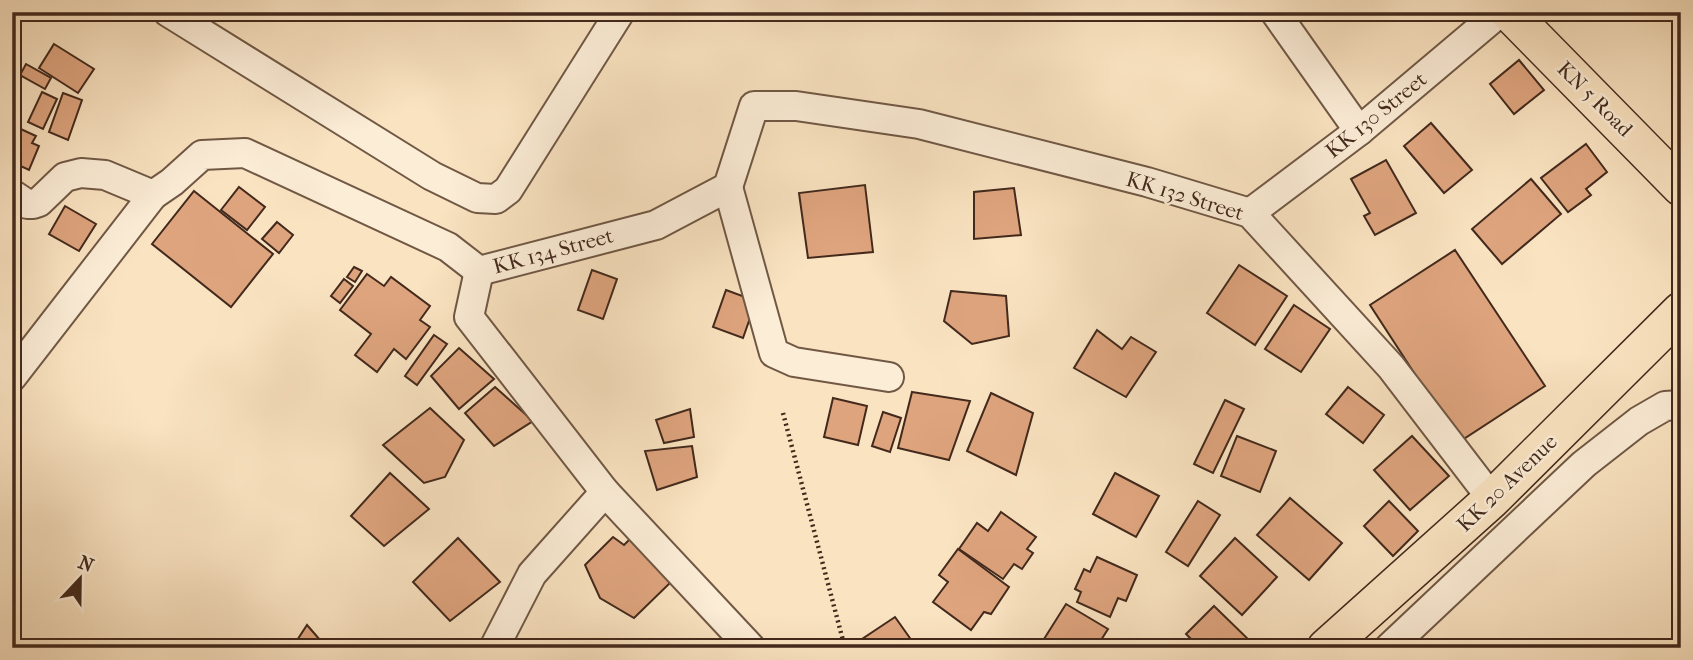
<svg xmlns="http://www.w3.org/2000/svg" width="1693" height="660" viewBox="0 0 1693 660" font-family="'IM FELL French Canon',serif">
  <rect width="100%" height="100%" fill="#fae3c1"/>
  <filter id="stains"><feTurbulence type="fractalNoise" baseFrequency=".00286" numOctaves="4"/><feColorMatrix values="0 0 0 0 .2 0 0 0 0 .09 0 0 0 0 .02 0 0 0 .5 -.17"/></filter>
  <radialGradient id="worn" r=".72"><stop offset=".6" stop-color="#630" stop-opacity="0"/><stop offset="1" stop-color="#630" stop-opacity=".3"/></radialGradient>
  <g fill="#dea47e" stroke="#42291c" stroke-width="2">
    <polygon points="1665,12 1681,12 1681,13 1673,22"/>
    <polygon points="54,44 94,69 78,93 39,68"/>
    <polygon points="1519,60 1544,90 1514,114 1490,84"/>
    <polygon points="26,64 51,78 45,89 20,75"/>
    <polygon points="42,92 57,99 43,129 28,122"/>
    <polygon points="63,93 82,100 68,140 49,132"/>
    <polygon points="1431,123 1472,170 1444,193 1404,146"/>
    <polygon points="12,125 36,136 32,143 39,146 29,170 12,162"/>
    <polygon points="1586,144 1607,172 1586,189 1591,195 1568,212 1541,178"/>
    <polygon points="1386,160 1416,213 1375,235 1364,216 1370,213 1351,179"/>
    <polygon points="1531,179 1561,214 1502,264 1472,229"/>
    <polygon points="865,185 873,252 808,258 799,193"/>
    <polygon points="239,187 265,207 247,230 221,210"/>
    <polygon points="1014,188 1021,235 974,239 974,192"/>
    <polygon points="194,191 273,254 231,307 152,244"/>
    <polygon points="65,206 96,224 79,251 49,234"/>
    <polygon points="277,222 293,235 279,253 262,239"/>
    <polygon points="1455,250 1545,386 1459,442 1370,305"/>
    <polygon points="1239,265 1287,296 1255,345 1207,313"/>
    <polygon points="354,267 362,271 355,282 347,277"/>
    <polygon points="592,270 617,279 603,319 578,310"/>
    <polygon points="367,274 384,286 391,277 430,306 420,320 430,327 406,359 394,349 377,372 355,355 371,334 340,310"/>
    <polygon points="344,279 353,286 340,303 331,296"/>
    <polygon points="726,290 756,301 743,338 713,327"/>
    <polygon points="951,291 1006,296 1009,336 972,344 944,321"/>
    <polygon points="1294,305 1330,329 1301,372 1265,349"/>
    <polygon points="1097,330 1122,349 1131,337 1156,352 1126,397 1074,368"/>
    <polygon points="434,335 447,344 417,385 405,376"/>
    <polygon points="459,348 494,379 459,409 431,376"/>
    <polygon points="495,387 533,421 494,446 465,413"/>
    <polygon points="1348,387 1384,415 1363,443 1326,414"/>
    <polygon points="912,392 970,401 949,460 898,448"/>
    <polygon points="991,393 1033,413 1016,475 967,451"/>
    <polygon points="833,398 867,406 858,445 824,437"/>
    <polygon points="1225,400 1244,409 1213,473 1194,464"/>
    <polygon points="430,408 464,440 445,477 424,483 383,445"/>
    <polygon points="690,409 694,437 664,443 656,420"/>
    <polygon points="883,412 901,418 890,452 872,446"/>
    <polygon points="1237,436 1276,451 1260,492 1221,476"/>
    <polygon points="1412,436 1449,476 1410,510 1374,470"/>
    <polygon points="692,446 697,477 657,490 645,451"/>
    <polygon points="390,473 429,509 384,546 351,516"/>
    <polygon points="1115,473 1159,496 1136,537 1093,514"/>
    <polygon points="1290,498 1342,543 1309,580 1257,535"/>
    <polygon points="1198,501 1220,515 1188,566 1166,552"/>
    <polygon points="1389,501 1418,531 1393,556 1364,526"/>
    <polygon points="1001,512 1036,537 1027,549 1033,553 1022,569 1014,564 1003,579 959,549 977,523 988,531"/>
    <polygon points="633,536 671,582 634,618 600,598 585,565 613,537 624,545"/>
    <polygon points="458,538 500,582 450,621 413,582"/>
    <polygon points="1235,538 1277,577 1242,615 1200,576"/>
    <polygon points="958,549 1009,587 991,614 984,612 971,630 933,602 948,582 939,575"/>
    <polygon points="1097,557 1137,575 1126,601 1118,598 1110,617 1077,602 1081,592 1075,589 1084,569 1090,572"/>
    <polygon points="1066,604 1108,629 1096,648 1039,647"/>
    <polygon points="1214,606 1250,641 1244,648 1200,648 1186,634"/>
    <polygon points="895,617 912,641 902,648 868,648 862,639"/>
    <polygon points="307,625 327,648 292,648"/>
    <polygon points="923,641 931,648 917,648"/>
  </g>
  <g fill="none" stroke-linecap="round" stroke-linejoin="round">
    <defs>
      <g id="minor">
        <polyline points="168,12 432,176 477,198 496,199 508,190 620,12"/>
        <polyline points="1275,12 1359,131"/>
        <polyline points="728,187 754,106 796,106 919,124 1147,182 1250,213 1391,367 1492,499"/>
        <polyline points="12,194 27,204 33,204 39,202 65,177 81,173 105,175 153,195 172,182 202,155 245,153 448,247 479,271 656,225 728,187 774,353 794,362 889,377"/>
        <polyline points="1250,213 1359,131 1500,12"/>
        <polyline points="479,271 469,317 605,492 751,648"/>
        <polyline points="12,377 153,195"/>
        <polyline points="494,648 532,574 605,492"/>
        <polyline points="1389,648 1584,464 1639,421 1665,406 1681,405"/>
      </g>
      <g id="major">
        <polyline points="1509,12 1681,187"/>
        <polyline points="1326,648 1492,499 1681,311"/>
      </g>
    </defs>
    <use href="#minor" stroke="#705845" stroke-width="32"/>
    <use href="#major" stroke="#42291c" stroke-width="40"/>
    <polyline stroke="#42291c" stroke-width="4.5" stroke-dasharray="2 3.5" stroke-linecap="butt" points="783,413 845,648"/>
    <use href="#minor" stroke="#fcedd7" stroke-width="28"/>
    <use href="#major" stroke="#fae3c1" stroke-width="37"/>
  </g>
  <g text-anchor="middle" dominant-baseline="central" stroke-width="5" stroke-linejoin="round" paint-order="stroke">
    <g font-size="21" fill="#42291c" stroke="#fcedd7">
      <text transform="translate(1595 99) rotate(45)">KN 5 Road</text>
      <text transform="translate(1376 115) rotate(-39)">KK 130 Street</text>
      <text transform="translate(1185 196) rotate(17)">KK 132 Street</text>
      <text transform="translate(553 251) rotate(-15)">KK 134 Street</text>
      <text transform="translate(1507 483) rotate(-44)">KK 20 Avenue</text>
    </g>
  </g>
  <rect width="1693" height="660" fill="none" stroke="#fae3c1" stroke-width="42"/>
  <rect x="14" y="14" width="1665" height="632" fill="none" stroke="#42291c" stroke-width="3.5"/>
  <rect x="21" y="21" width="1651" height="618" fill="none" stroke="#42291c" stroke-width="2"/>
  <g transform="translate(80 579) rotate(22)" stroke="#fcedd7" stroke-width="5" paint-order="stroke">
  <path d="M0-5L12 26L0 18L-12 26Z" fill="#42291c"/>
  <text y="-10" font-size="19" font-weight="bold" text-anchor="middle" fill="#42291c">N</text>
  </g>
  <rect width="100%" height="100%" filter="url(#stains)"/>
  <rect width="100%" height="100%" fill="url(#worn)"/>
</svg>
